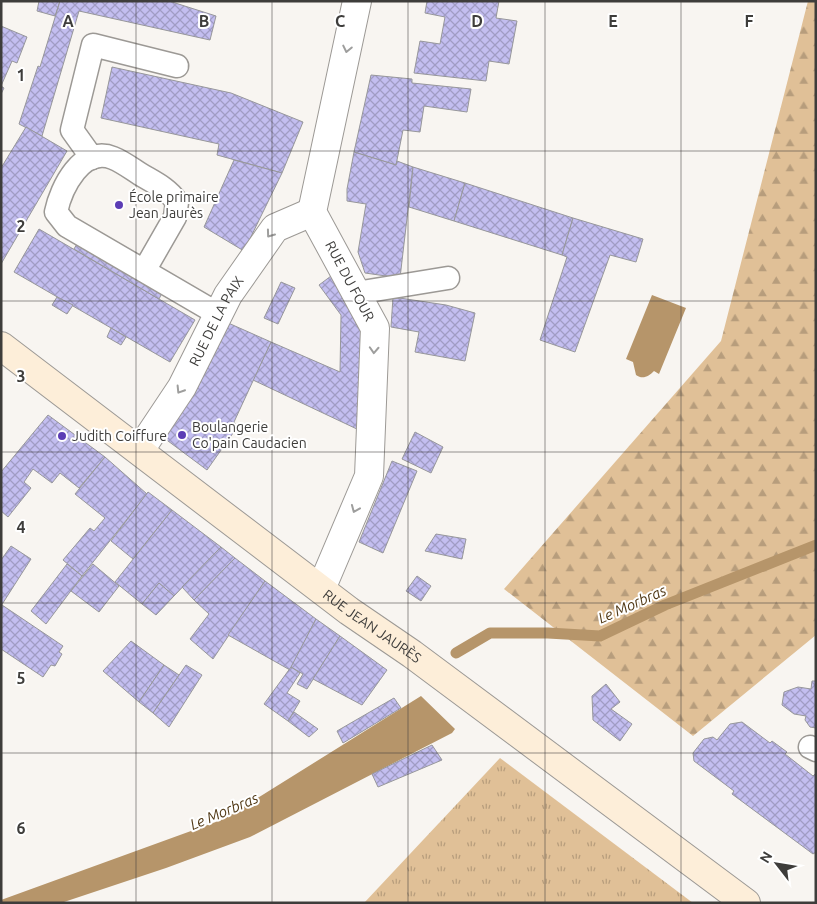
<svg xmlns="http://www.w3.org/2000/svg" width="817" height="904" viewBox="0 0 817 904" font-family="Ubuntu,sans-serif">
  <defs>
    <pattern id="grass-tufts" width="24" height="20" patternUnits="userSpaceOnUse" patternTransform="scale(1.25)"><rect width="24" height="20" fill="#e0c097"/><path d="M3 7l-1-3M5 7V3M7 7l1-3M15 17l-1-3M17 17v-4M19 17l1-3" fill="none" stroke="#b79d7c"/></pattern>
    <pattern id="forest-firs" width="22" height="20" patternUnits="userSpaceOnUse" patternTransform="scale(1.25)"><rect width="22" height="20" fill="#e0c097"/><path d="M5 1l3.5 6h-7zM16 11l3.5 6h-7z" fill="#b79d7c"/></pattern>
    <pattern id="building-cross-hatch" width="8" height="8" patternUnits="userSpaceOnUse" patternTransform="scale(1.25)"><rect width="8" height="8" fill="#c3bef0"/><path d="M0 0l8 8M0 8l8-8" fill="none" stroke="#a09cc4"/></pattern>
  </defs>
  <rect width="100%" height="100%" fill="#f8f5f1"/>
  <polygon fill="url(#grass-tufts)" points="500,758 693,903 364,903"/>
  <polygon fill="url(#forest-firs)" points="808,1 816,1 816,635 693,736 504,589 721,341"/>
  <g fill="#b6956a">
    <path d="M 652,295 L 686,308 L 659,374 L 654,371 C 649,376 643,380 636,375 L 633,362 L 626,359 Z"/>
    <polygon points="421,696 455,729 452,733 250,837 166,868 61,903 1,903 1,900 224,819"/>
  </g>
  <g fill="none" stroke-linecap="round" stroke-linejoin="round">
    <polyline stroke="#b6956a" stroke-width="11" points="456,653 490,633 548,633 600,636 665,605 816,545"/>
  </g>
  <g fill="url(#building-cross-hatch)" stroke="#97979b">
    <polygon points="39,1 60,1 55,16 37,11"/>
    <polygon points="60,1 169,1 216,16 210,40 79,11 42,136 19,124 38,66 40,67"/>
    <polygon points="427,1 499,1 496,18 517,21 509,64 489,61 486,81 414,73 420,41 440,44 445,17 425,13"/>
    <polygon points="1,26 27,37 17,63 12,61 1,86 4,88 1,94"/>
    <polygon points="112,67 231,93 303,122 282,173 217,155 219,144 101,118"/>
    <polygon points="371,75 412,79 412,83 471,89 467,112 424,106 420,132 403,130 396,165 354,152"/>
    <polygon points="26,127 67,151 1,264 1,168"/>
    <polygon points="354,152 396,165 397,161 413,167 400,278 365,273 358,252 366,204 347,201 347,189"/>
    <polygon points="234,160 282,173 244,251 204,227"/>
    <polygon points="413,167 465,183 454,221 409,207"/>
    <polygon points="465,183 573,218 562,255 454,221"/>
    <polygon points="573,218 643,239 636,262 610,255 575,352 540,340 567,257 562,255"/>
    <polygon points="39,229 195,320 170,362 14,272"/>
    <polygon points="78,242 163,291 159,299 74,249"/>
    <polygon points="331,276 364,322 359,430 253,380 271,342 340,372 341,315 319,285"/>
    <polygon points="281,282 295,288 278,324 264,318"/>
    <polygon points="57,297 73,305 67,314 52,305"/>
    <polygon points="393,297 446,305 475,313 465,361 415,352 419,332 391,327"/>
    <polygon points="226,322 271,342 234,422 238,426 207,470 164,438"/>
    <polygon points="111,328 126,337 121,345 107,337"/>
    <polygon points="48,415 105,457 79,488 60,473 52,483 33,469 24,482 31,488 8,517 1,511 1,472"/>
    <polygon points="415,432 443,447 431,473 402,459"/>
    <polygon points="105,457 147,494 82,576 63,560 90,528 94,531 105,518 75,494"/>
    <polygon points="392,461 417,471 383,553 359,542"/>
    <polygon points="148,492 172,510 133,559 111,541"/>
    <polygon points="172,510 221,547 174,596 159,583 142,604 115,582"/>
    <polygon points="436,534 466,539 462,559 425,551"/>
    <polygon points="11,546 31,559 1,606 1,560"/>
    <polygon points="221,547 235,558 194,600 182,587"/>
    <polygon points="235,558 265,581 213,659 190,639 209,614 194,600"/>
    <polygon points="67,564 82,576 46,624 31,611"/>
    <polygon points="93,564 119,586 99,612 71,591"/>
    <polygon points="417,576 431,586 421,601 406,591"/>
    <polygon points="265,581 316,619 290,670 228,635"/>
    <polygon points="159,583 174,596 156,615 142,604"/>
    <polygon points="2,605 63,646 59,652 62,654 55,666 51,665 43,677 1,649"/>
    <polygon points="316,619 340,636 307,689 297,684 303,674 291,667"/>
    <polygon points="340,636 387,670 362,705 313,679"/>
    <polygon points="131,641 164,665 139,702 103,671"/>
    <polygon points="164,665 179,675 153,713 139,702"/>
    <polygon points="186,665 202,675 169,727 153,713"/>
    <polygon points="291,667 300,673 287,693 300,701 288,721 264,704"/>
    <polygon points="812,681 816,681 816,728 810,727 805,720 806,716 794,714 782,705 784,692 798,687 811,689"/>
    <polygon points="606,684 620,702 611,709 632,724 620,741 593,720 592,696"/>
    <polygon points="394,698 401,708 343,743 337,731"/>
    <polygon points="294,712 318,729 309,737 288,721"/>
    <polygon points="742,722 770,743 772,741 787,752 785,754 813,776 816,773 816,852 813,854 732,794 734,791 694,761 693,753 704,739 713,737 717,740 730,724"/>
    <polygon points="432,745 442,760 378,787 372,774"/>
  </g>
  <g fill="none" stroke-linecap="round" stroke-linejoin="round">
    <defs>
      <g id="service">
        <polyline points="92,158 72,130 93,45 177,66"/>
        <path d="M 144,271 L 175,217 L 177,202 C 167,188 155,183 140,174 C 132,169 123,162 113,158 C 82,145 61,188 56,212 L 67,226 L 218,314"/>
        <polyline points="356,293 448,278"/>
        <polyline points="810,747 816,750"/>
      </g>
      <g id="minor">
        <path id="s1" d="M 140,450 L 182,387 L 228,295 L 275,228 L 312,212"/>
        <polyline points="321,589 369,476 375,328 312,212 357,1"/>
      </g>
      <g id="secondary">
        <path id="s2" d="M 1,346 L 349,611 L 412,654 L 746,903"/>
      </g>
    </defs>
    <use href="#service" stroke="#9c9995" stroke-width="25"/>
    <use href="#minor" stroke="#9c9995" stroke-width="30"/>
    <use href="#secondary" stroke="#9c9995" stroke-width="30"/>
    <use href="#service" stroke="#fff" stroke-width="22"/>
    <use href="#minor" stroke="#fff" stroke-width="28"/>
    <use href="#secondary" stroke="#fdeed9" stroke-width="28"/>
  </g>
  <defs><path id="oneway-chevron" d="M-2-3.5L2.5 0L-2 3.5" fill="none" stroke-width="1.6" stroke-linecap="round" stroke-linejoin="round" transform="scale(1.25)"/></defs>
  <g stroke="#9e9e9d">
    <use href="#oneway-chevron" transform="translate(347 49) rotate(102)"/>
    <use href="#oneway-chevron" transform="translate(270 234) rotate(126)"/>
    <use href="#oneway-chevron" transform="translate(374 350) rotate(93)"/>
    <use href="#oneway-chevron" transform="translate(180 390) rotate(122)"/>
    <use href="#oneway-chevron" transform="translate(355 509) rotate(113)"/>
  </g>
  <path fill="none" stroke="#3e3d3b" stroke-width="1" stroke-opacity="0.55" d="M 136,1 L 136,903M 272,1 L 272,903M 408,1 L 408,903M 545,1 L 545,903M 681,1 L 681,903M 1,151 L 816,151M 1,301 L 816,301M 1,452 L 816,452M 1,603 L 816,603M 1,753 L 816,753"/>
  <g fill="#5c3db5" stroke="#fff" stroke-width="2">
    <circle cx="119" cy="205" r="5"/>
    <circle cx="182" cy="435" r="5"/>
    <circle cx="62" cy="436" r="5"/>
  </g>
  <g text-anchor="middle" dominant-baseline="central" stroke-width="4" stroke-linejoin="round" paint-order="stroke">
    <g font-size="14" fill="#3e3d3b" stroke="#fff" text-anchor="start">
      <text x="129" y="197">École primaire<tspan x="129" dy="16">Jean Jaurès</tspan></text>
      <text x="192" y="427">Boulangerie<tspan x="192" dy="16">Co'pain Caudacien</tspan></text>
      <text x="72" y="436">Judith Coiffure</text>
    </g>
    <g font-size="14" fill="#3e3d3b" stroke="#fff">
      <text transform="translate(350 281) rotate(62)">RUE DU FOUR</text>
      <text stroke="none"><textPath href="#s1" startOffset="150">RUE DE LA PAIX</textPath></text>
      <text stroke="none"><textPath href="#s2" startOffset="465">RUE JEAN JAURÈS</textPath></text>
    </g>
    <g font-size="15" font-style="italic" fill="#513916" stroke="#fff">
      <text transform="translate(632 604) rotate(-24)">Le Morbras</text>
      <text transform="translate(224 811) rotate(-23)">Le Morbras</text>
    </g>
  </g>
  <g font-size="16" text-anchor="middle" font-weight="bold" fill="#3e3d3b" stroke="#fff" stroke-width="4" stroke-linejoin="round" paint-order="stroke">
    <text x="68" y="27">A</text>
    <text x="204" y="27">B</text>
    <text x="340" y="27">C</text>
    <text x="477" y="27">D</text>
    <text x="613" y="27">E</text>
    <text x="749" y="27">F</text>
    <text x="21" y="81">1</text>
    <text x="21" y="232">2</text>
    <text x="21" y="382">3</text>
    <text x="21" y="533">4</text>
    <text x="21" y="684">5</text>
    <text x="21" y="834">6</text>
  </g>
  <rect width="817" height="904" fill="none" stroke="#3e3d3b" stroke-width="5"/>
  <g transform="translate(777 864) rotate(301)" stroke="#ffffff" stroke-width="4" paint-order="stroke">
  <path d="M0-4L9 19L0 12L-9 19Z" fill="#3e3d3b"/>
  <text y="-8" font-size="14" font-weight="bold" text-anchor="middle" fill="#3e3d3b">N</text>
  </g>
</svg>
